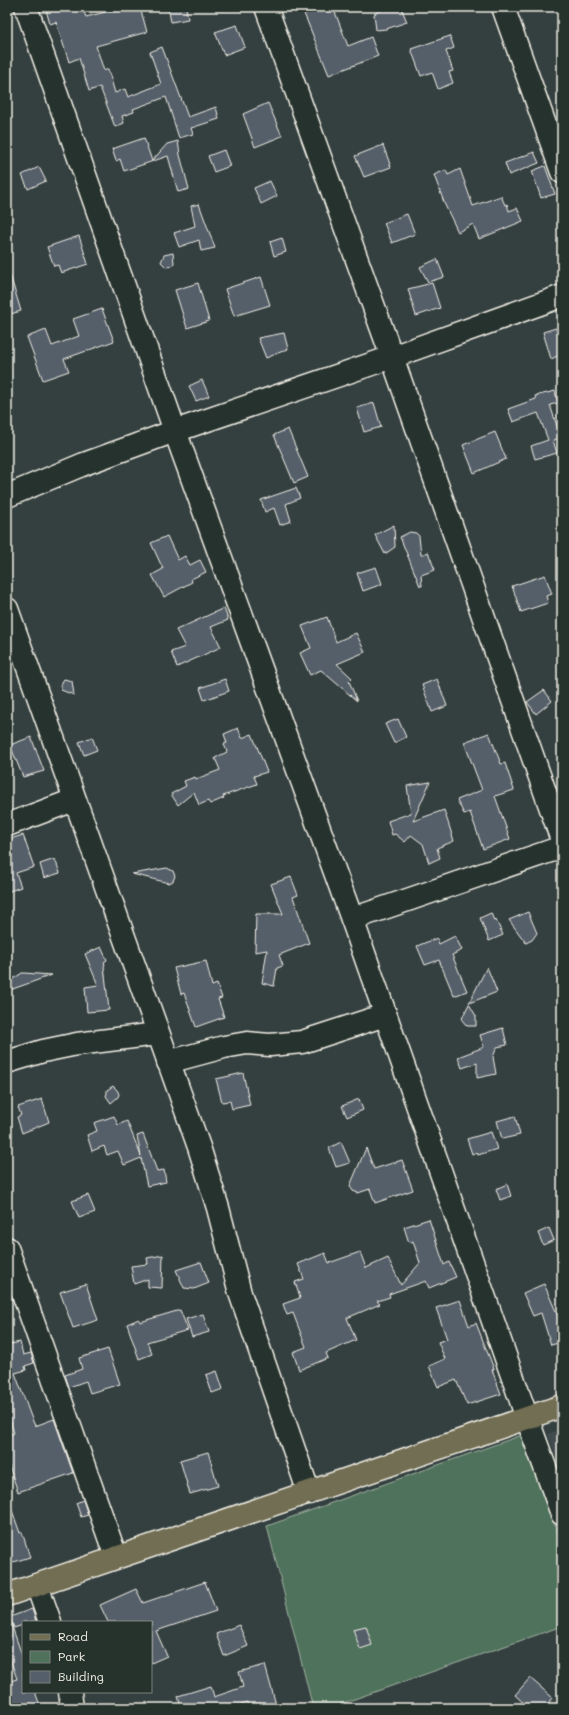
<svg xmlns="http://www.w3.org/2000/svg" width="569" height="1715" viewBox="0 0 569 1715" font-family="Mali,sans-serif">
  <rect width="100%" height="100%" fill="#344040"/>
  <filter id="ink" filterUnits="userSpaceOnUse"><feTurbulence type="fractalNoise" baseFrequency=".025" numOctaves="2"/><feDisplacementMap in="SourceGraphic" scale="8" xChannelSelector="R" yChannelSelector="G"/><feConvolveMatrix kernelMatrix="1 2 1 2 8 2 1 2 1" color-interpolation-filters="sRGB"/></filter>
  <g filter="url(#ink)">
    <polygon fill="#424c50" points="562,1429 562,1472 548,1434"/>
    <polygon fill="#50725c" stroke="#a2b2a2" points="522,1435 562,1544 562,1626 329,1708 313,1708 267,1526"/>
    <g fill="#555e6b" stroke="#f4f1e8">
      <polygon points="56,7 82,7 86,17 124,7 140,7 147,32 96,46 104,71 108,69 115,93 125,89 128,97 161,84 150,52 162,47 188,117 216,107 219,119 191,128 193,134 179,138 166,97 133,109 134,112 122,116 124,123 115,127 100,87 89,91 79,58 69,62 56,22 50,24 46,10"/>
      <polygon points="168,7 186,7 188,19 171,22"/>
      <polygon points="312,7 333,7 348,46 371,37 378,56 329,75 303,11"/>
      <polygon points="387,7 401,7 407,22 386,29 376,30 374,14"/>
      <polygon points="237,25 245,47 224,55 215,32"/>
      <polygon points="450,36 454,48 446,51 453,71 449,72 453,83 438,89 432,72 421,76 411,49"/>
      <polygon points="268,103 282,136 255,147 243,114"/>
      <polygon points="144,138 152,161 167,144 178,141 180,155 189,189 178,192 168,156 124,171 120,159 116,161 112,149"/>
      <polygon points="383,145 391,167 364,177 355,156"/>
      <polygon points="224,150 230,166 214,172 208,156"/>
      <polygon points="534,152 539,163 509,175 505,163"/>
      <polygon points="545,166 555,194 541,198 532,171"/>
      <polygon points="39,167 46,181 28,189 22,175"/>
      <polygon points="460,169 473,206 501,196 505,205 507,204 509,211 517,208 523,221 479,239 473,224 458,232 445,205 434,175 446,170 448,175"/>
      <polygon points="270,181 277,196 261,204 254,188"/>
      <polygon points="199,204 215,248 201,251 199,240 179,247 174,233 195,226 191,206"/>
      <polygon points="407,214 415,234 392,243 384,223"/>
      <polygon points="79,236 88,264 61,273 58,265 54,266 47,247"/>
      <polygon points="282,238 286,252 274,256 270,242"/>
      <polygon points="173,253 174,263 172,266 166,267 161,262 164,255"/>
      <polygon points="437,259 444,277 428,282 420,267"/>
      <polygon points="7,275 10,275 21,311 7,315"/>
      <polygon points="261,277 270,305 234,316 225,289"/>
      <polygon points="198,283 209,321 187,328 175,290"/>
      <polygon points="432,283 440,308 416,316 408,289"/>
      <polygon points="102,309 114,341 64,359 69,371 43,380 27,337 46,330 52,346 79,336 73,319"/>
      <polygon points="556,328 562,347 562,354 551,359 543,332"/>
      <polygon points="284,333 288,349 266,358 258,338"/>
      <polygon points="202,380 209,396 196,401 189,386"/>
      <polygon points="555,391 558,403 550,405 561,438 553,440 557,453 535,459 531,446 548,440 538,413 513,422 508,409 536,399 535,396"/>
      <polygon points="374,403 381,427 364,432 357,408"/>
      <polygon points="288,429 308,477 294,483 274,435"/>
      <polygon points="495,432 506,459 474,473 463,445"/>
      <polygon points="296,488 300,498 286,504 291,521 280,525 274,508 265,512 261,500"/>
      <polygon points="394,525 395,547 385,554 375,535"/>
      <polygon points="410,532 416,533 419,536 421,555 428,552 435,570 421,575 422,586 420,586 400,537"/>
      <polygon points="167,536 178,560 185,556 190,565 200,560 206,572 191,579 192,582 164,597 152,575 163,569 151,543"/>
      <polygon points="376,567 382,584 363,591 357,573"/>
      <polygon points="545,575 552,594 546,596 548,603 521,612 512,586"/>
      <polygon points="224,608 228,620 211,627 221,647 177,667 171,652 185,647 176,630"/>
      <polygon points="327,617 336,642 356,633 365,652 337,664 352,678 349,681 357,701 321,670 310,675 300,653 311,648 302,626"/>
      <polygon points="64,679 72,681 74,695 61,690 61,684"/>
      <polygon points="225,679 229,691 204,700 200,688"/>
      <polygon points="437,679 447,706 432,712 422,685"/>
      <polygon points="544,690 552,701 536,714 527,702"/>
      <polygon points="398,719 406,737 394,743 385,724"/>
      <polygon points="238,728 242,738 252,734 267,772 254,776 257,784 223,796 224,798 210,804 208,801 199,805 194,792 178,805 171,794 186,786 184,781 195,777 196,779 220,770 215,758 227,752 224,744 227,743 224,734"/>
      <polygon points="489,733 501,764 505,763 514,790 495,796 510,839 483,849 470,812 464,814 457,800 482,790 464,742"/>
      <polygon points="31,737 44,771 23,777 10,745"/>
      <polygon points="92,737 97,750 84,755 79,742"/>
      <polygon points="430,782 413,821 444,810 454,841 437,848 440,858 429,863 423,844 411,835 405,842 395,834 392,835 388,821 411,813 407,786"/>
      <polygon points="23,835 34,867 16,873 21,887 7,892 7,840"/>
      <polygon points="55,859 60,873 44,878 40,864"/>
      <polygon points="167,868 173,871 175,876 173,881 169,883 132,874"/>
      <polygon points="291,877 298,895 293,897 309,943 279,955 283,966 277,968 274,986 262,983 267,950 255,952 256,914 283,914 271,884"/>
      <polygon points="528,912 537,933 532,940 526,943 509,920"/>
      <polygon points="491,913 494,921 496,920 503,935 489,941 480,918"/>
      <polygon points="455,936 462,950 452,955 467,991 454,996 439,960 425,965 417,946 437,938 439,944"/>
      <polygon points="101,947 107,960 104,962 105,965 104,966 109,1010 87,1012 85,987 98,985 85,954"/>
      <polygon points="206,961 212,986 217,984 222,998 218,999 224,1017 196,1027 184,993 181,994 174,968"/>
      <polygon points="487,967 497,992 469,1003"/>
      <polygon points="22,973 24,973 52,975 7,991 7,983"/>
      <polygon points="469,1004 476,1016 476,1026 467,1026 462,1020 463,1016"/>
      <polygon points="503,1028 507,1045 497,1047 493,1057 496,1074 477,1078 477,1063 462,1068 458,1057 484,1047 480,1035"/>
      <polygon points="243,1073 250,1105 232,1109 230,1101 222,1102 216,1079"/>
      <polygon points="113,1086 117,1090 119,1094 118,1097 111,1103 106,1096 107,1093 107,1090"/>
      <polygon points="42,1099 49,1122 22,1133 17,1117 21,1115 18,1107"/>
      <polygon points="359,1099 363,1110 347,1117 342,1106"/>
      <polygon points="114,1116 118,1125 127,1121 141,1156 137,1136 143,1134 157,1171 164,1170 166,1182 147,1186 141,1158 124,1165 118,1151 107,1155 104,1146 92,1151 87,1135 97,1131 94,1123"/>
      <polygon points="515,1116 520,1135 502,1139 497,1121"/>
      <polygon points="491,1132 497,1149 478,1155 477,1152 472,1154 467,1139"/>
      <polygon points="341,1142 350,1163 336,1167 329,1148"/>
      <polygon points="366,1148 374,1169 402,1160 413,1190 375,1203 370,1189 358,1193 353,1191 350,1186"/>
      <polygon points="507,1184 511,1196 500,1200 496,1189"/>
      <polygon points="88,1195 95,1212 79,1218 72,1201"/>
      <polygon points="429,1219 444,1265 449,1262 456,1277 429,1288 426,1281 389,1294 390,1297 377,1301 380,1304 347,1318 356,1340 326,1353 328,1358 299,1370 293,1352 306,1347 293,1313 287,1315 283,1304 300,1298 295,1282 304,1279 298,1264 325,1253 329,1263 360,1252 366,1268 388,1258 401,1285 420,1263 413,1241 409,1243 404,1227"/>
      <polygon points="549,1228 554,1240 543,1245 538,1233"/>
      <polygon points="163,1255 162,1288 148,1287 148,1279 134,1284 131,1266 148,1264 147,1258"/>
      <polygon points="201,1262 209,1283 194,1289 184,1288 176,1270"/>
      <polygon points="86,1284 98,1320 73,1328 60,1292"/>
      <polygon points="544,1284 562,1325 562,1342 551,1345 541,1313 533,1316 523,1293"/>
      <polygon points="460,1300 469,1326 476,1323 494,1369 492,1370 501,1394 467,1405 456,1380 438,1387 429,1366 445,1359 438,1342 447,1339 436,1308"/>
      <polygon points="180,1310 188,1330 147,1342 152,1354 139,1359 127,1324 139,1319 140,1322"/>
      <polygon points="203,1314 209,1332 192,1337 186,1319"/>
      <polygon points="20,1342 23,1355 31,1353 34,1363 25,1366 26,1370 15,1373 30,1414 35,1426 54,1419 73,1473 18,1492 7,1460 7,1436 14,1433 7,1410 7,1345"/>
      <polygon points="108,1349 120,1384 90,1393 86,1381 69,1387 65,1375 82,1369 79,1358"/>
      <polygon points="217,1371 223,1389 212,1393 206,1375"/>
      <polygon points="208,1452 218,1486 190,1494 180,1460"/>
      <polygon points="83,1500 88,1515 81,1517 76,1503"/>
      <polygon points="9,1502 20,1533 22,1532 30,1557 7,1564 7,1503"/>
      <polygon points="205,1582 216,1611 156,1631 167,1656 151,1663 151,1622 108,1622 100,1605 136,1589 143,1603"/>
      <polygon points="32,1609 36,1621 23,1622 23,1625 14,1628 10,1617"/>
      <polygon points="9,1618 23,1658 23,1692 35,1692 41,1708 7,1708 7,1682 17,1679 7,1650 7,1619"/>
      <polygon points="239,1625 248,1646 224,1656 216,1634"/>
      <polygon points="366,1626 372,1645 360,1649 353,1629"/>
      <polygon points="265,1665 276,1705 261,1708 260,1703 248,1706 247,1702 230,1708 181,1708 178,1696 211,1686 214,1697 243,1687 239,1672"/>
      <polygon points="530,1678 553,1698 544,1708 529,1708 515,1695"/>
    </g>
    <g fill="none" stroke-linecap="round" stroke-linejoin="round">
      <defs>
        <g id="minor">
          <polyline points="26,7 175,431 352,919 527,1418 562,1514"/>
          <polyline points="266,7 392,357 562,840"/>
          <polyline points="503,7 562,172"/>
          <polyline points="7,496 84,464 175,431 392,357 562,296"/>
          <polyline points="7,609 199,1147 218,1208 240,1293 309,1493"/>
          <polyline points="7,825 74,800"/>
          <polyline points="352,919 562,847"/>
          <polyline points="7,1062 43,1051 77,1044 157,1034"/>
          <polyline points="168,1062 224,1047 247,1043 270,1045 302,1042 385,1015"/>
          <polyline points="7,1248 116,1557"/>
          <polyline points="37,1585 50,1622"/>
          <polyline points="70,1692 72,1708"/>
        </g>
        <polyline id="major" points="7,1595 562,1406"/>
      </defs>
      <use href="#minor" stroke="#f4f1e8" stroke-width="25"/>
      <use href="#major" stroke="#f4f1e8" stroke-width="25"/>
      <use href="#minor" stroke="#26332d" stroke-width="22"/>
      <use href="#major" stroke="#726e52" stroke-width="22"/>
    </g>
  </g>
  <rect width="569" height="1715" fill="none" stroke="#26332d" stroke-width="24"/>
  <rect x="12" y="12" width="545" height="1691" fill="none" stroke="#f4f1e8" stroke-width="1.5" filter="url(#ink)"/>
  <rect x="22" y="1621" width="130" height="72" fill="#26332d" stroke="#787f78"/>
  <rect x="30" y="1634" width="20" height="6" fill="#726e52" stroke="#787f78"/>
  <text x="58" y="1641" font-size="12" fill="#f4f1e8">Road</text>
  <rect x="30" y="1651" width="20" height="12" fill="#50725c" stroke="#787f78"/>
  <text x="58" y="1661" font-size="12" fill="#f4f1e8">Park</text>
  <rect x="30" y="1671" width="20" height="12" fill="#555e6b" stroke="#787f78"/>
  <text x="58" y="1681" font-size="12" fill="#f4f1e8">Building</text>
</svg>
